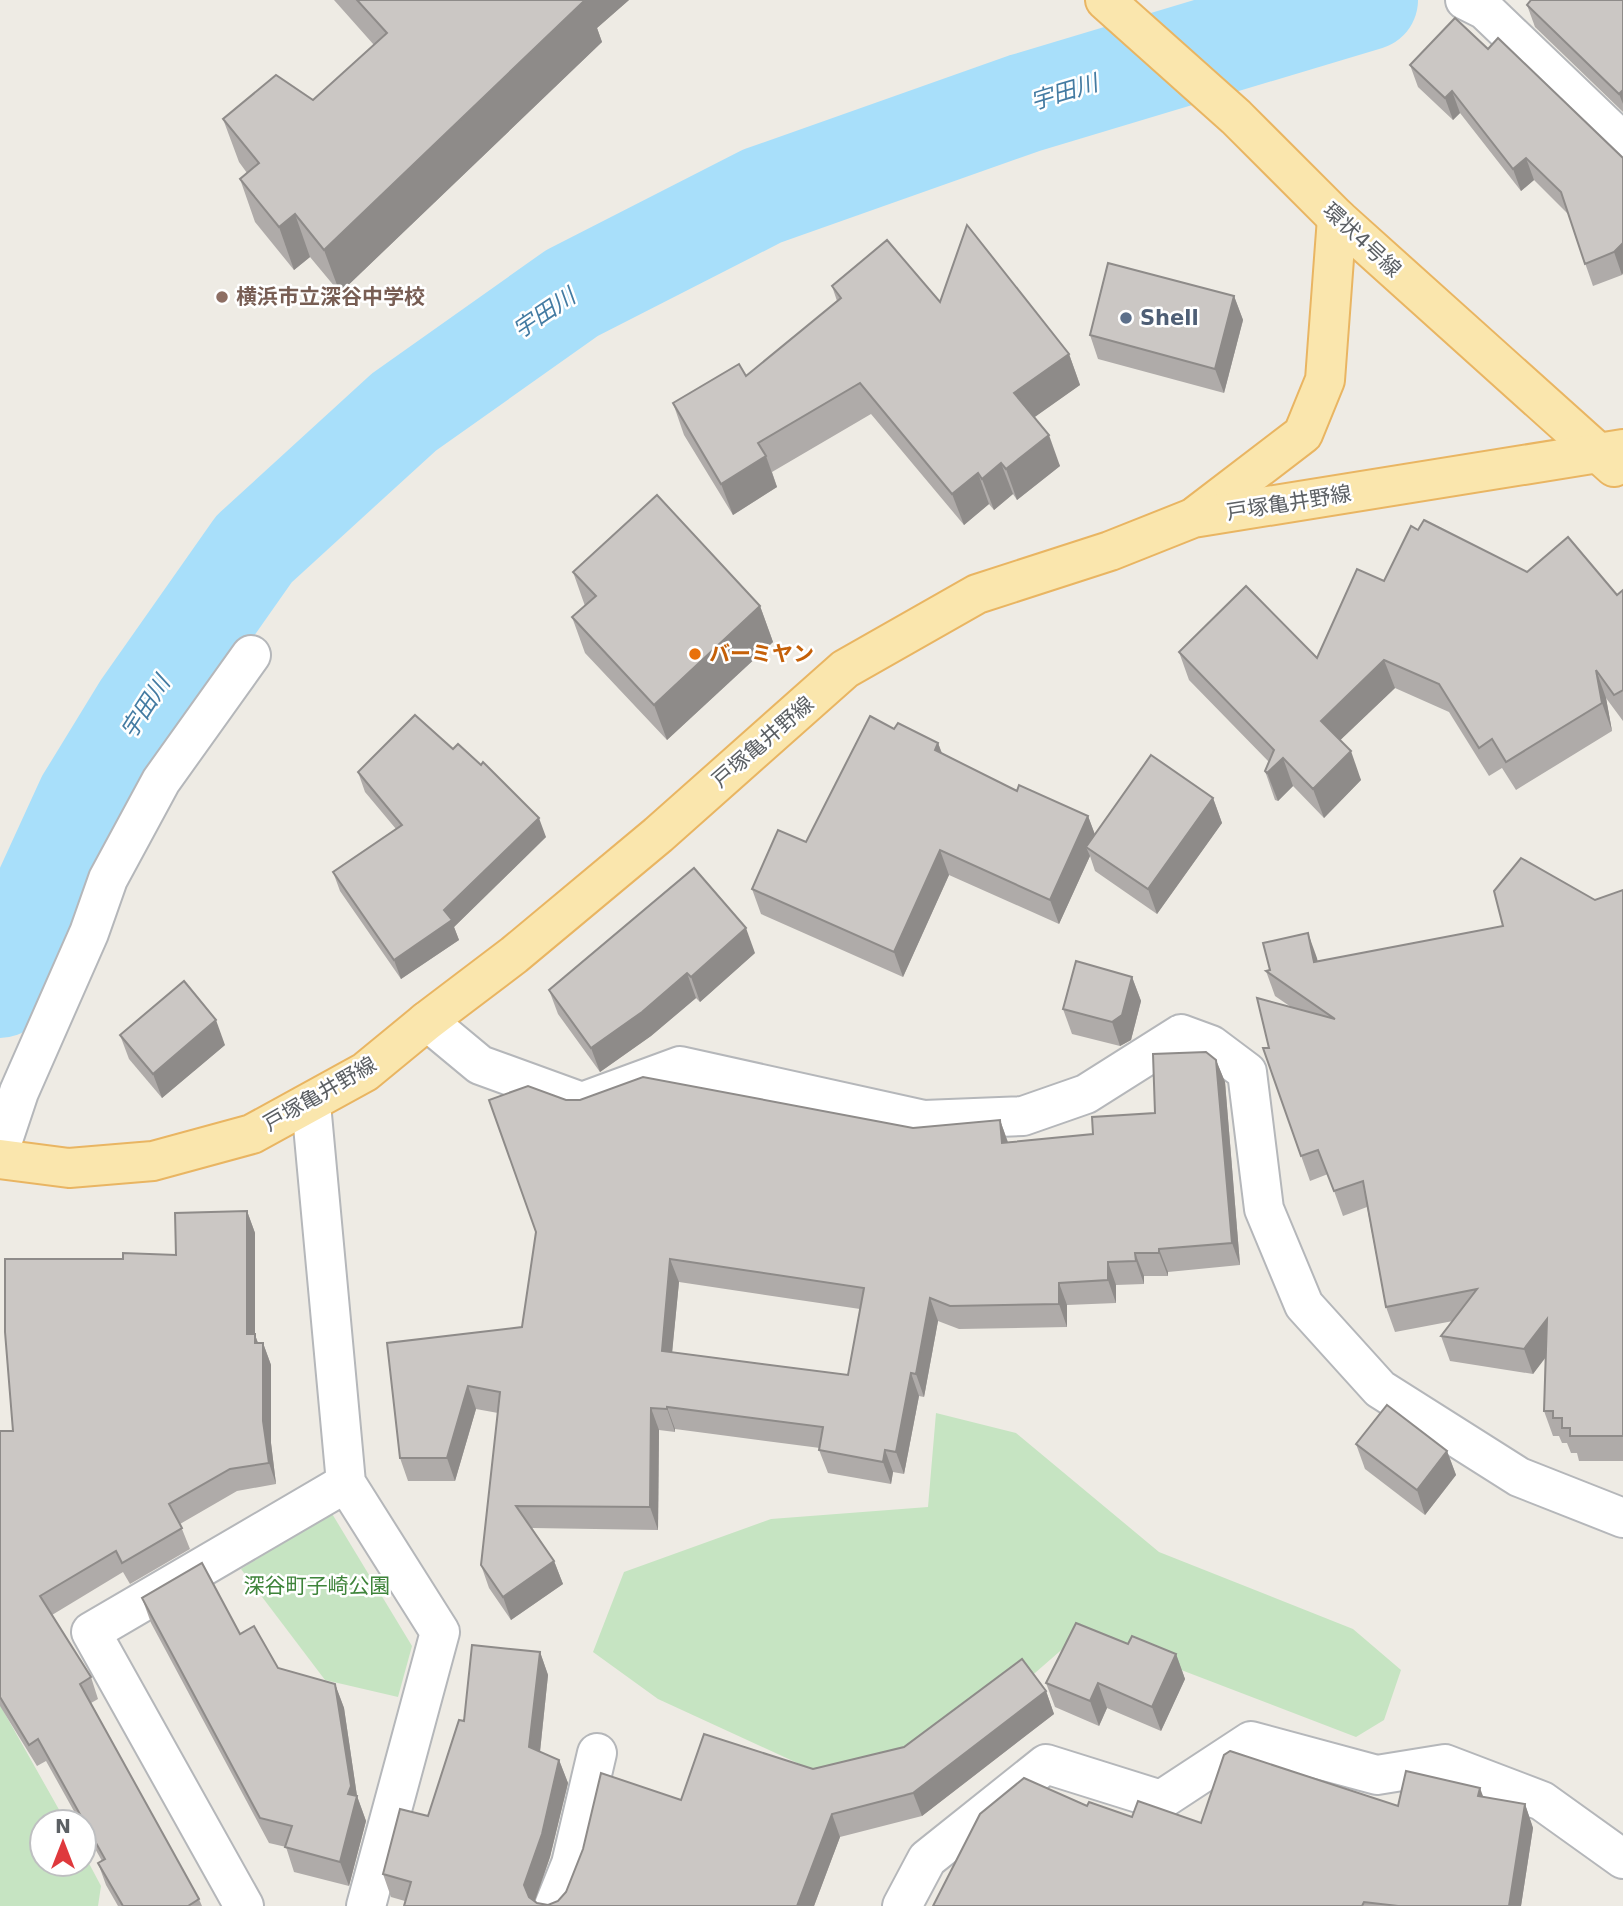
<svg xmlns="http://www.w3.org/2000/svg" width="1623" height="1906" viewBox="0 0 1623 1906" font-family="'DejaVu Sans','Noto Sans JP',sans-serif">
  <rect width="100%" height="100%" fill="#eeebe4"/>
  <g fill="#c6e4c2">
    <polygon points="936,1413 1016,1433 1159,1552 1353,1629 1401,1670 1384,1720 1356,1737 1082,1632 1020,1686 930,1749 832,1779 658,1699 593,1652 624,1572 771,1519 928,1507"/>
    <polygon points="331,1512 412,1646 398,1697 325,1680 241,1569"/>
    <polygon points="0,1705 66,1822 42,1822 42,1864 84,1864 84,1854 101,1886 98,1906 0,1906"/>
  </g>
  <g fill="none" stroke-linecap="round" stroke-linejoin="round">
    <polyline stroke="#a8dffa" stroke-width="100" points="0,988 86,800 143,707 254,549 404,412 572,293 762,196 1025,103 1368,0"/>
    <defs>
      <g id="minor">
        <polyline points="1465,0 1485,10 1623,142"/>
        <polyline points="427,1021 480,1065 582,1102 680,1066 924,1120 1023,1116 1086,1094 1181,1034 1211,1045 1247,1072 1264,1209 1304,1305 1380,1389 1519,1477 1623,1518"/>
        <polyline points="311,1104 346,1483 440,1632 366,1906"/>
        <polyline points="0,1149 19,1092 89,933 108,879 161,781 251,655"/>
        <polyline points="244,1906 91,1632 346,1483"/>
        <polyline points="554,1906 571,1864 597,1753"/>
        <polyline points="902,1906 927,1859 1046,1764 1161,1800 1251,1741 1377,1775 1445,1764 1542,1801 1623,1859"/>
      </g>
      <g id="major">
        <polyline points="1105,0 1236,117 1337,218 1614,467"/>
        <polyline points="1197,515 1303,434 1325,380 1337,218"/>
        <polyline points="0,1159 69,1168 153,1161 252,1134 365,1072 427,1021 514,955 658,835 845,669 977,594 1110,551 1193,518 1623,449"/>
      </g>
    </defs>
    <use href="#minor" stroke="#b5b7ba" stroke-width="42"/>
    <use href="#major" stroke="#e9b562" stroke-width="42"/>
    <use href="#minor" stroke="#fff" stroke-width="38"/>
    <use href="#major" stroke="#fae6ad" stroke-width="38"/>
  </g>
  <g fill="#afaba9" fill-rule="evenodd">
    <polygon points="334,0 629,0 597,28 602,42 340,293 310,257 294,270 255,222 240,179 247,173 239,162 223,119 313,100 374,45"/>
    <polygon points="1623,0 1623,112 1535,27 1527,5"/>
    <polygon points="1488,49 1623,158 1623,273 1622,275 1593,286 1568,214 1534,180 1521,191 1460,113 1453,120 1418,87 1410,65"/>
    <polygon points="832,286 940,302 1069,354 1080,385 1034,417 1060,466 1017,500 1013,494 994,510 989,504 964,525 871,414 772,472 777,487 733,515 684,435 673,403 746,376 837,301"/>
    <polygon points="1234,296 1243,320 1224,393 1098,359 1090,335"/>
    <polygon points="1418,530 1527,572 1617,595 1623,590 1623,721 1606,698 1612,731 1516,790 1502,768 1489,776 1449,712 1395,688 1340,740 1361,780 1324,818 1293,786 1278,801 1275,800 1265,771 1269,762 1189,680 1179,652 1317,658 1384,581"/>
    <polygon points="573,572 760,606 773,642 667,740 585,653 572,617 585,606"/>
    <polygon points="894,729 938,743 942,753 1017,791 1088,816 1095,835 1213,798 1222,823 1157,914 1095,871 1090,856 1059,924 949,875 903,977 761,914 752,889 806,842"/>
    <polygon points="358,772 546,837 454,927 459,940 401,979 340,891 333,872 396,829 365,792"/>
    <polygon points="1623,890 1623,1461 1579,1461 1577,1453 1571,1453 1567,1443 1562,1443 1559,1436 1553,1436 1544,1411 1545,1357 1533,1374 1450,1361 1441,1336 1453,1321 1395,1332 1386,1307 1367,1207 1343,1216 1328,1174 1310,1181 1263,1048 1269,1048 1291,1007 1275,996 1266,971 1503,926 1595,900"/>
    <polygon points="755,953 700,1002 696,998 651,1036 600,1072 558,1014 549,990"/>
    <polygon points="1132,977 1141,1001 1131,1040 1120,1046 1072,1034 1063,1009"/>
    <polygon points="120,1035 225,1045 162,1098 129,1059"/>
    <path d="M 1216,1060 L 1225,1082 L 1240,1265 L 1168,1272 L 1168,1276 L 1144,1276 L 1144,1284 L 1116,1285 L 1116,1303 L 1067,1305 L 1067,1327 L 959,1329 L 938,1321 L 924,1397 L 919,1396 L 904,1474 L 893,1472 L 891,1484 L 828,1473 L 819,1450 L 820,1448 L 675,1429 L 675,1432 L 659,1430 L 658,1530 L 532,1528 L 554,1561 L 563,1584 L 511,1620 L 489,1588 L 481,1565 L 498,1413 L 476,1409 L 455,1481 L 408,1481 L 400,1458 L 522,1327 L 566,1100 L 913,1128 L 1000,1120 L 1008,1142 L 1093,1134 L 1155,1113 ZM 679,1282 L 860,1309 L 848,1375 L 672,1352 Z"/>
    <polygon points="247,1211 255,1233 255,1335 258,1343 263,1343 271,1365 271,1443 276,1484 237,1491 180,1524 190,1549 130,1584 123,1572 52,1615 91,1677 98,1699 91,1703 199,1899 202,1906 118,1906 106,1885 98,1863 102,1861 84,1829 84,1822 80,1822 46,1761 37,1766 0,1706 0,1431 13,1431 123,1259 176,1255"/>
    <polygon points="1356,1444 1447,1451 1456,1475 1425,1515 1365,1469"/>
    <polygon points="142,1598 240,1634 278,1668 335,1684 344,1708 357,1796 366,1821 349,1886 294,1872 286,1847 269,1843 151,1623"/>
    <polygon points="1128,1644 1176,1654 1185,1679 1161,1731 1107,1708 1099,1726 1055,1707 1046,1683"/>
    <polygon points="540,1652 548,1675 540,1752 559,1760 568,1783 550,1857 535,1901 537,1903 548,1905 558,1901 681,1800 904,1747 1046,1691 1054,1714 922,1816 840,1837 814,1906 404,1906 405,1901 391,1897 383,1874 428,1816 464,1721"/>
    <polygon points="1483,1797 1525,1804 1533,1828 1521,1906 933,1906 1087,1806 1132,1817 1201,1823 1398,1806"/>
  </g>
  <g fill="#8e8b89">
    <polygon points="582,0 629,0 597,28 602,42 340,293 324,250"/>
    <polygon points="1623,90 1623,104 1619,94"/>
    <polygon points="1452,91 1460,113 1453,120 1445,98"/>
    <polygon points="1526,158 1534,180 1521,191 1513,169"/>
    <polygon points="295,214 310,257 294,270 279,227"/>
    <polygon points="1623,243 1623,273 1622,275 1614,252"/>
    <polygon points="1234,296 1243,320 1224,393 1215,369"/>
    <polygon points="1069,354 1080,385 1025,424 1014,393"/>
    <polygon points="1049,435 1060,466 1017,500 1006,469"/>
    <polygon points="766,456 777,487 733,515 721,484"/>
    <polygon points="1001,463 1013,494 994,510 982,479"/>
    <polygon points="978,473 989,504 964,525 952,494"/>
    <polygon points="760,606 773,642 667,740 654,705"/>
    <polygon points="1384,660 1395,688 1331,749 1321,721"/>
    <polygon points="1596,670 1606,698 1612,731 1602,703"/>
    <polygon points="938,743 947,768 935,750"/>
    <polygon points="1351,751 1361,780 1324,818 1313,789"/>
    <polygon points="1283,758 1293,786 1278,801 1267,773"/>
    <polygon points="1213,798 1222,823 1157,914 1148,889"/>
    <polygon points="1088,816 1097,840 1086,847 1090,856 1059,924 1050,900"/>
    <polygon points="539,818 546,837 454,927 459,940 401,979 394,960"/>
    <polygon points="940,850 949,875 903,977 894,952"/>
    <polygon points="746,928 755,953 700,1002 691,977"/>
    <polygon points="1308,933 1317,958 1323,987 1314,962"/>
    <polygon points="687,973 696,998 651,1036 600,1072 591,1048"/>
    <polygon points="1132,977 1141,1001 1131,1040 1120,1046 1112,1022"/>
    <polygon points="216,1020 225,1045 162,1098 153,1074"/>
    <polygon points="1216,1060 1225,1082 1240,1265 1232,1243"/>
    <polygon points="1000,1120 1008,1143 1002,1143"/>
    <polygon points="247,1211 255,1233 255,1335 263,1356 247,1334"/>
    <polygon points="1159,1249 1168,1272 1168,1276 1159,1253"/>
    <polygon points="1135,1253 1144,1276 1144,1284 1136,1261"/>
    <polygon points="670,1259 679,1282 670,1374 662,1351"/>
    <polygon points="1108,1262 1116,1285 1116,1303 1108,1280"/>
    <polygon points="1059,1283 1067,1305 1067,1327 1059,1304"/>
    <polygon points="930,1298 938,1321 924,1397 916,1374"/>
    <polygon points="1547,1319 1556,1344 1533,1374 1524,1349"/>
    <polygon points="263,1343 271,1365 271,1443 276,1484 269,1463 263,1421"/>
    <polygon points="911,1373 919,1396 904,1474 896,1452"/>
    <polygon points="468,1386 476,1409 455,1481 447,1458"/>
    <polygon points="667,1407 675,1429 675,1432 667,1409"/>
    <polygon points="651,1408 659,1430 658,1530 650,1507"/>
    <polygon points="885,1450 893,1472 891,1484 883,1462"/>
    <polygon points="1447,1451 1456,1475 1425,1515 1417,1490"/>
    <polygon points="554,1561 563,1584 511,1620 503,1597"/>
    <polygon points="540,1652 548,1675 538,1770 529,1747"/>
    <polygon points="1176,1654 1185,1679 1161,1731 1152,1707"/>
    <polygon points="1098,1683 1107,1708 1099,1726 1090,1701"/>
    <polygon points="335,1684 344,1708 357,1796 366,1821 349,1886 340,1862 348,1794"/>
    <polygon points="1046,1691 1054,1714 922,1816 913,1793"/>
    <polygon points="559,1760 568,1783 550,1857 533,1906 524,1885"/>
    <polygon points="1480,1788 1489,1812 1478,1796"/>
    <polygon points="1525,1804 1533,1828 1521,1906 1509,1906"/>
    <polygon points="832,1814 840,1837 814,1906 797,1906"/>
  </g>
  <g fill="#cbc7c4" stroke="#8e8b89" stroke-width="2" fill-rule="evenodd">
    <polygon points="357,0 585,0 324,250 295,214 279,227 240,179 259,163 223,119 276,75 313,100 387,33"/>
    <polygon points="1531,0 1623,0 1623,90 1619,94 1527,5"/>
    <polygon points="1455,18 1488,49 1498,38 1623,158 1623,243 1614,252 1585,264 1561,192 1526,158 1513,169 1452,91 1445,98 1410,65"/>
    <polygon points="967,225 1069,354 1014,393 1049,435 1006,469 1001,463 982,479 978,473 952,494 860,383 758,443 766,456 721,484 673,403 739,364 746,376 841,298 832,286 887,240 940,302"/>
    <polygon points="1108,263 1234,296 1215,369 1090,335"/>
    <polygon points="657,495 760,606 654,705 572,617 596,596 573,572"/>
    <polygon points="1424,520 1527,572 1568,537 1617,595 1623,590 1623,690 1614,695 1596,670 1602,703 1506,762 1492,739 1479,748 1439,684 1384,660 1321,721 1351,751 1313,789 1283,758 1267,773 1265,771 1274,750 1179,652 1246,586 1317,658 1357,569 1384,581 1411,526 1418,530"/>
    <polygon points="415,715 453,749 458,744 481,765 483,762 539,818 444,910 452,920 394,960 333,872 402,825 358,772"/>
    <polygon points="870,716 894,729 898,723 938,743 935,750 1017,791 1019,785 1088,816 1050,900 940,850 894,952 752,889 778,830 806,842"/>
    <polygon points="1151,755 1213,798 1148,889 1086,847"/>
    <polygon points="1521,858 1595,900 1623,890 1623,1436 1570,1436 1570,1428 1562,1428 1562,1418 1553,1418 1553,1411 1544,1411 1547,1319 1524,1349 1441,1336 1477,1289 1386,1307 1363,1181 1334,1191 1318,1150 1301,1156 1263,1048 1269,1048 1257,998 1335,1019 1266,971 1270,970 1263,943 1308,933 1314,962 1503,926 1494,891"/>
    <polygon points="694,868 746,928 691,977 687,973 642,1012 591,1048 549,990"/>
    <polygon points="1076,961 1132,977 1122,1015 1112,1022 1063,1009"/>
    <polygon points="184,981 216,1020 153,1074 120,1035"/>
    <path d="M 1206,1052 L 1216,1060 L 1232,1243 L 1159,1249 L 1159,1253 L 1135,1253 L 1136,1261 L 1108,1262 L 1108,1280 L 1059,1283 L 1059,1304 L 950,1306 L 930,1298 L 916,1374 L 911,1373 L 896,1452 L 885,1450 L 883,1462 L 819,1450 L 823,1427 L 667,1407 L 667,1409 L 651,1408 L 650,1507 L 516,1506 L 554,1561 L 503,1597 L 481,1565 L 500,1392 L 468,1386 L 447,1458 L 400,1458 L 387,1343 L 522,1327 L 536,1232 L 489,1100 L 528,1086 L 566,1100 L 580,1100 L 643,1077 L 913,1128 L 1000,1120 L 1002,1143 L 1093,1134 L 1092,1117 L 1155,1113 L 1153,1054 ZM 670,1259 L 864,1288 L 848,1375 L 662,1351 Z"/>
    <polygon points="247,1211 247,1334 255,1334 255,1343 263,1343 263,1421 269,1463 230,1469 169,1504 182,1528 122,1563 116,1551 40,1596 91,1677 80,1684 199,1899 188,1906 123,1906 98,1863 105,1859 38,1739 29,1745 0,1697 0,1431 13,1431 5,1332 5,1259 123,1259 123,1253 176,1255 175,1213"/>
    <polygon points="1387,1405 1447,1451 1417,1490 1356,1444"/>
    <polygon points="202,1563 240,1634 254,1626 278,1668 335,1684 351,1786 348,1794 357,1796 340,1862 285,1847 292,1826 260,1818 142,1598"/>
    <polygon points="1076,1623 1128,1644 1132,1636 1176,1654 1152,1707 1098,1683 1090,1701 1046,1683"/>
    <polygon points="472,1645 540,1652 529,1747 559,1760 542,1834 524,1885 529,1897 537,1903 548,1905 558,1901 566,1892 583,1849 601,1773 681,1800 704,1734 813,1769 904,1747 1022,1659 1046,1691 913,1793 832,1814 797,1906 404,1906 411,1882 383,1874 400,1809 428,1816 459,1720 464,1721"/>
    <polygon points="1230,1751 1398,1806 1406,1771 1480,1788 1478,1796 1525,1804 1509,1906 1398,1906 1364,1902 1362,1906 933,1906 980,1814 1024,1778 1087,1806 1089,1802 1132,1817 1138,1801 1201,1823 1224,1755"/>
  </g>
  <circle fill="#8d6e63" stroke="#fff" stroke-width="2.5" cx="222" cy="297" r="7"/>
  <circle fill="#5c6f8a" stroke="#fff" stroke-width="2.5" cx="1126" cy="318" r="7"/>
  <circle fill="#e8710a" stroke="#fff" stroke-width="2.5" cx="695" cy="654" r="7"/>
  <g text-anchor="middle" dominant-baseline="central" stroke-width="5" stroke-linejoin="round" paint-order="stroke">
    <g font-size="21" fill="#5c6064" stroke="#fff">
      <text transform="translate(1362 240) rotate(43)">環状4号線</text>
      <text transform="translate(1289 503) rotate(-9)">戸塚亀井野線</text>
      <text transform="translate(763 742) rotate(-41)">戸塚亀井野線</text>
      <text transform="translate(320 1094) rotate(-30)">戸塚亀井野線</text>
    </g>
    <g font-size="21" font-weight="bold" fill="#785e54" stroke="#fff" text-anchor="start">
      <text x="236" y="297">横浜市立深谷中学校</text>
    </g>
    <g font-size="21" font-weight="bold" fill="#4e5e75" stroke="#fff" text-anchor="start">
      <text x="1140" y="318">Shell</text>
    </g>
    <g font-size="21" font-weight="bold" fill="#c56008" stroke="#fff" text-anchor="start">
      <text x="709" y="654">バーミヤン</text>
    </g>
    <g font-size="21" fill="#3f843b" stroke="#fff">
      <text x="317" y="1586">深谷町子崎公園</text>
    </g>
    <g font-size="23" font-style="italic" fill="#437ba2" stroke="#fff">
      <text transform="translate(1064 92) rotate(-17)">宇田川</text>
      <text transform="translate(544 313) rotate(-34)">宇田川</text>
      <text transform="translate(145 707) rotate(-57)">宇田川</text>
    </g>
  </g>
  <g transform="translate(63 1843)"><circle r="33" fill="#ffffff" stroke="#bebfc1" stroke-width="2"/>
  <path d="M0-5L12 26L0 18L-12 26Z" fill="#df393d"/>
  <text y="-10" font-size="19" font-weight="bold" text-anchor="middle" fill="#5c6064">N</text>
  </g>
</svg>
